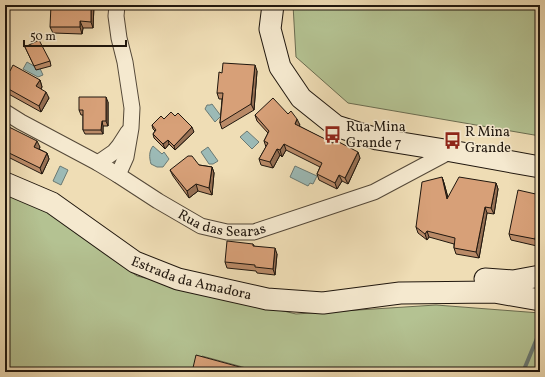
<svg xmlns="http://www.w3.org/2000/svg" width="545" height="377" viewBox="0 0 545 377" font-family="Vollkorn,serif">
  <rect width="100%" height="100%" fill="#efddb5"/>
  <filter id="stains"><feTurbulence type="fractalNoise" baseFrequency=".005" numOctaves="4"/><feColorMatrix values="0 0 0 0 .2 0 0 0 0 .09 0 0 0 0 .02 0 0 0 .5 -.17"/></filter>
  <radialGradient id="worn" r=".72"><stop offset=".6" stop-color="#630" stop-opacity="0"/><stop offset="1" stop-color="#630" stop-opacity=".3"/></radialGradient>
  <g fill="#b4c292" stroke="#6a6c50">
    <polygon points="293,5 540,5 540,136 348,103 296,57"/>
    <polygon points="5,192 56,215 137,276 296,314 436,305 540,313 540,372 261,372 202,356 191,372 5,372"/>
  </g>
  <g fill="#9cbab6" stroke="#6a7973">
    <polygon points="27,62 34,66 38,64 43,75 38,77 23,69"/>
    <polygon points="212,104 221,116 215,122 205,109 207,105 210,105"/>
    <polygon points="247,131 259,142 252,149 240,137"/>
    <path d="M 153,146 L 162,154 L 164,152 L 169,159 L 163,167 L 157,167 L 151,164 C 149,157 149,151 153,146 Z"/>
    <polygon points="208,147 218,161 213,164 209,164 201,152"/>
    <polygon points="60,166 68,170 61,185 53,181"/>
    <polygon points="295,166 317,176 313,184 310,183 308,186 290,177"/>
  </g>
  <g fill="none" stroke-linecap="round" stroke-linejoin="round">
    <polyline stroke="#6a7973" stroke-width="4" points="523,372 540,331"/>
    <defs>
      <g id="street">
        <polyline points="117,5 116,16 119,38 125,62 132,108 131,128 126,157 118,175"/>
        <path id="s1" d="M 5,112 L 21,122 L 98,163 L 118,175 L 158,201 L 201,226 L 227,232 L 254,232 L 374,192 L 451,151"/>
        <polyline points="98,163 114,152 119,146 128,132"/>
      </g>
      <g id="secondary">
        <polyline points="273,5 270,29 280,67 301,98 336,126 377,139 451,151 540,167"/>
        <path id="s2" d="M 5,183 L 52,203 L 135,262 L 178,279 L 267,299 L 323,303 L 400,293 L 494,292 L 540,300"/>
        <polyline points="485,279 513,281 540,276"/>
      </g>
    </defs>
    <use href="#street" stroke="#544838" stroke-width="17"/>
    <use href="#secondary" stroke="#20170e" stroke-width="23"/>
    <use href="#street" stroke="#f5e9cf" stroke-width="15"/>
    <use href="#secondary" stroke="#f5e9cf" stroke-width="21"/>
  </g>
  <g fill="#b98a67" stroke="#20170e">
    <polygon points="94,5 93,28 83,28 82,34 53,33 50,27"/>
    <polygon points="25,47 50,61 51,66 36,70"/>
    <polygon points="5,71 10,71 40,80 42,87 41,89 49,98 41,112 5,92"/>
    <polygon points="257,71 254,110 222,129 220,123 222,99 219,99 217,93"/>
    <polygon points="108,102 108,126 103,126 103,134 85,134 83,130 83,115 81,115 79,110"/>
    <polygon points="288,114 300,125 299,126 360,158 348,184 342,181 337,189 319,180 317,174 320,167 286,150 282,157 280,155 273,168 261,165 259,159 266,147 264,141 268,133 257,121 255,115"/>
    <polygon points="164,119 194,132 175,150 169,144 165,149 154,138 153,134 155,131 153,129 152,125"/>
    <polygon points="5,125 40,147 39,149 47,153 49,159 42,174 6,156 5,154"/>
    <polygon points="199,165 212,167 214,173 212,195 198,191 189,198 173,176 170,170"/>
    <polygon points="442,177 444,183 448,198 496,183 498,189 494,214 487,213 479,258 456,254 454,248 454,244 429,237 427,240 418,233 416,227"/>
    <polygon points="540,195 540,233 537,246 511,240 509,234"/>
    <polygon points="253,244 254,246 277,254 275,275 257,273 256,271 227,268 225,262"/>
  </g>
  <g fill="#967054" stroke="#20170e">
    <polygon points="91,5 94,5 93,28 91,22"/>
    <polygon points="80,21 83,28 82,34 80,27"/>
    <polygon points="255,65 257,71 254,110 251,104"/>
    <polygon points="40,80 42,87 38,93 36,86"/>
    <polygon points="46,92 49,98 41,112 39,106"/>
    <polygon points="106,97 108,102 108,126 106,121"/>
    <polygon points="297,119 300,125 297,130 295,124"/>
    <polygon points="102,121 103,126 103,134 101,130"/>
    <polygon points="192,127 194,132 175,150 174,146"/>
    <polygon points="168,140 169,144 165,149 163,144"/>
    <polygon points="37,141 40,147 37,153 34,147"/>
    <polygon points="284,144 286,150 282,157 280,150"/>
    <polygon points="277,149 280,155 273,168 270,162"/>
    <polygon points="358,152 360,158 348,184 345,178"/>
    <polygon points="47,153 49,159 42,174 40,168"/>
    <polygon points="212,167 214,173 212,195 209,188"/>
    <polygon points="339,175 342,181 337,189 335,183"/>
    <polygon points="442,177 444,183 450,205 447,199"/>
    <polygon points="496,183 498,189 494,214 491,208"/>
    <polygon points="196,184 198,191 189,198 187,191"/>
    <polygon points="485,207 487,213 479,258 476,252"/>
    <polygon points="540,215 540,233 537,246 535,239"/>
    <polygon points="427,231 429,237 427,240 425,234"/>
    <polygon points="275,248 277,254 275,275 273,269"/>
  </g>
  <g fill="#d7a078" stroke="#20170e">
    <polygon points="51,5 91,5 91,22 80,21 80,27 50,27"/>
    <polygon points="39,40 50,61 34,66 25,47"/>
    <polygon points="223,63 255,65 251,104 220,123 223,93 217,93 219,72 222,73"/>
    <polygon points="13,65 40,80 36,86 46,92 39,106 5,87 5,71 6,69 10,71"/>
    <polygon points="79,97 106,97 106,121 102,121 101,130 83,130 83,110 79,110"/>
    <polygon points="273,98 288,114 291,111 297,119 295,124 333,143 335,140 358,152 345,178 339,175 335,183 317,174 322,163 284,144 280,150 277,149 270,162 259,159 268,143 264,141 269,131 255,115"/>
    <polygon points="171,112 175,116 178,113 192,127 174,146 168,140 163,144 153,134 156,130 152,125 161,116 164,119"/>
    <polygon points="5,125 37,141 34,147 47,153 40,168 5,151 5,146 6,144 5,143"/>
    <polygon points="188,156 192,156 199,165 212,167 209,188 196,184 187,191 170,170"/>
    <polygon points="442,177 447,199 459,177 496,183 491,208 485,207 476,252 454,248 455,238 427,231 425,234 416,227 422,182"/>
    <polygon points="518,190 540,195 540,215 535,239 509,234"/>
    <polygon points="227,241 253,244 253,246 275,248 273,269 255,267 255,265 225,262"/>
    <polygon points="196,355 258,372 192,372"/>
  </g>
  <defs>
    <symbol id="bus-bare" viewBox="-9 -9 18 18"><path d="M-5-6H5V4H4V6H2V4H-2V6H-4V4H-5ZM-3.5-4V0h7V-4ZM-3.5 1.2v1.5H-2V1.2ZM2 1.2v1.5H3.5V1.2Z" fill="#8f2418" stroke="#f5e9cf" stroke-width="2.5" paint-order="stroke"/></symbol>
  </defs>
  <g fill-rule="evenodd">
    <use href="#bus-bare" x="320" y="122" width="25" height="25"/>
    <use href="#bus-bare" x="440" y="128" width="25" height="25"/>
  </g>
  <g text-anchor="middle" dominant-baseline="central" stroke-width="3" stroke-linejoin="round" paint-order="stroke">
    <g font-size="14" fill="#20170e" stroke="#f5e9cf" text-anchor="start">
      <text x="346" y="127">Rua Mina<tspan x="346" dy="16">Grande 7</tspan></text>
      <text x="465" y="132">R Mina<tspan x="465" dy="16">Grande</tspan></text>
    </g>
    <g font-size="14" fill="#20170e" stroke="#f5e9cf">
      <text stroke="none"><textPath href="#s1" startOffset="247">Rua das Searas</textPath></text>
      <text stroke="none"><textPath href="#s2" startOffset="212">Estrada da Amadora</textPath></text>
    </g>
  </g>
  <rect width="545" height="377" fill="none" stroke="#efddb5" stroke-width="20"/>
  <rect x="6" y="6" width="533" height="365" fill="none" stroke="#20170e" stroke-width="2"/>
  <rect x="10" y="10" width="525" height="357" fill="none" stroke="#20170e"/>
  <path d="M24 40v6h102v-6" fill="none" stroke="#20170e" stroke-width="2"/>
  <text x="30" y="40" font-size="12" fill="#20170e" stroke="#f5e9cf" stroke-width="3" paint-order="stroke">50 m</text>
  <rect width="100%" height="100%" filter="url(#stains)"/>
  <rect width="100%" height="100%" fill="url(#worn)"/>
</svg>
